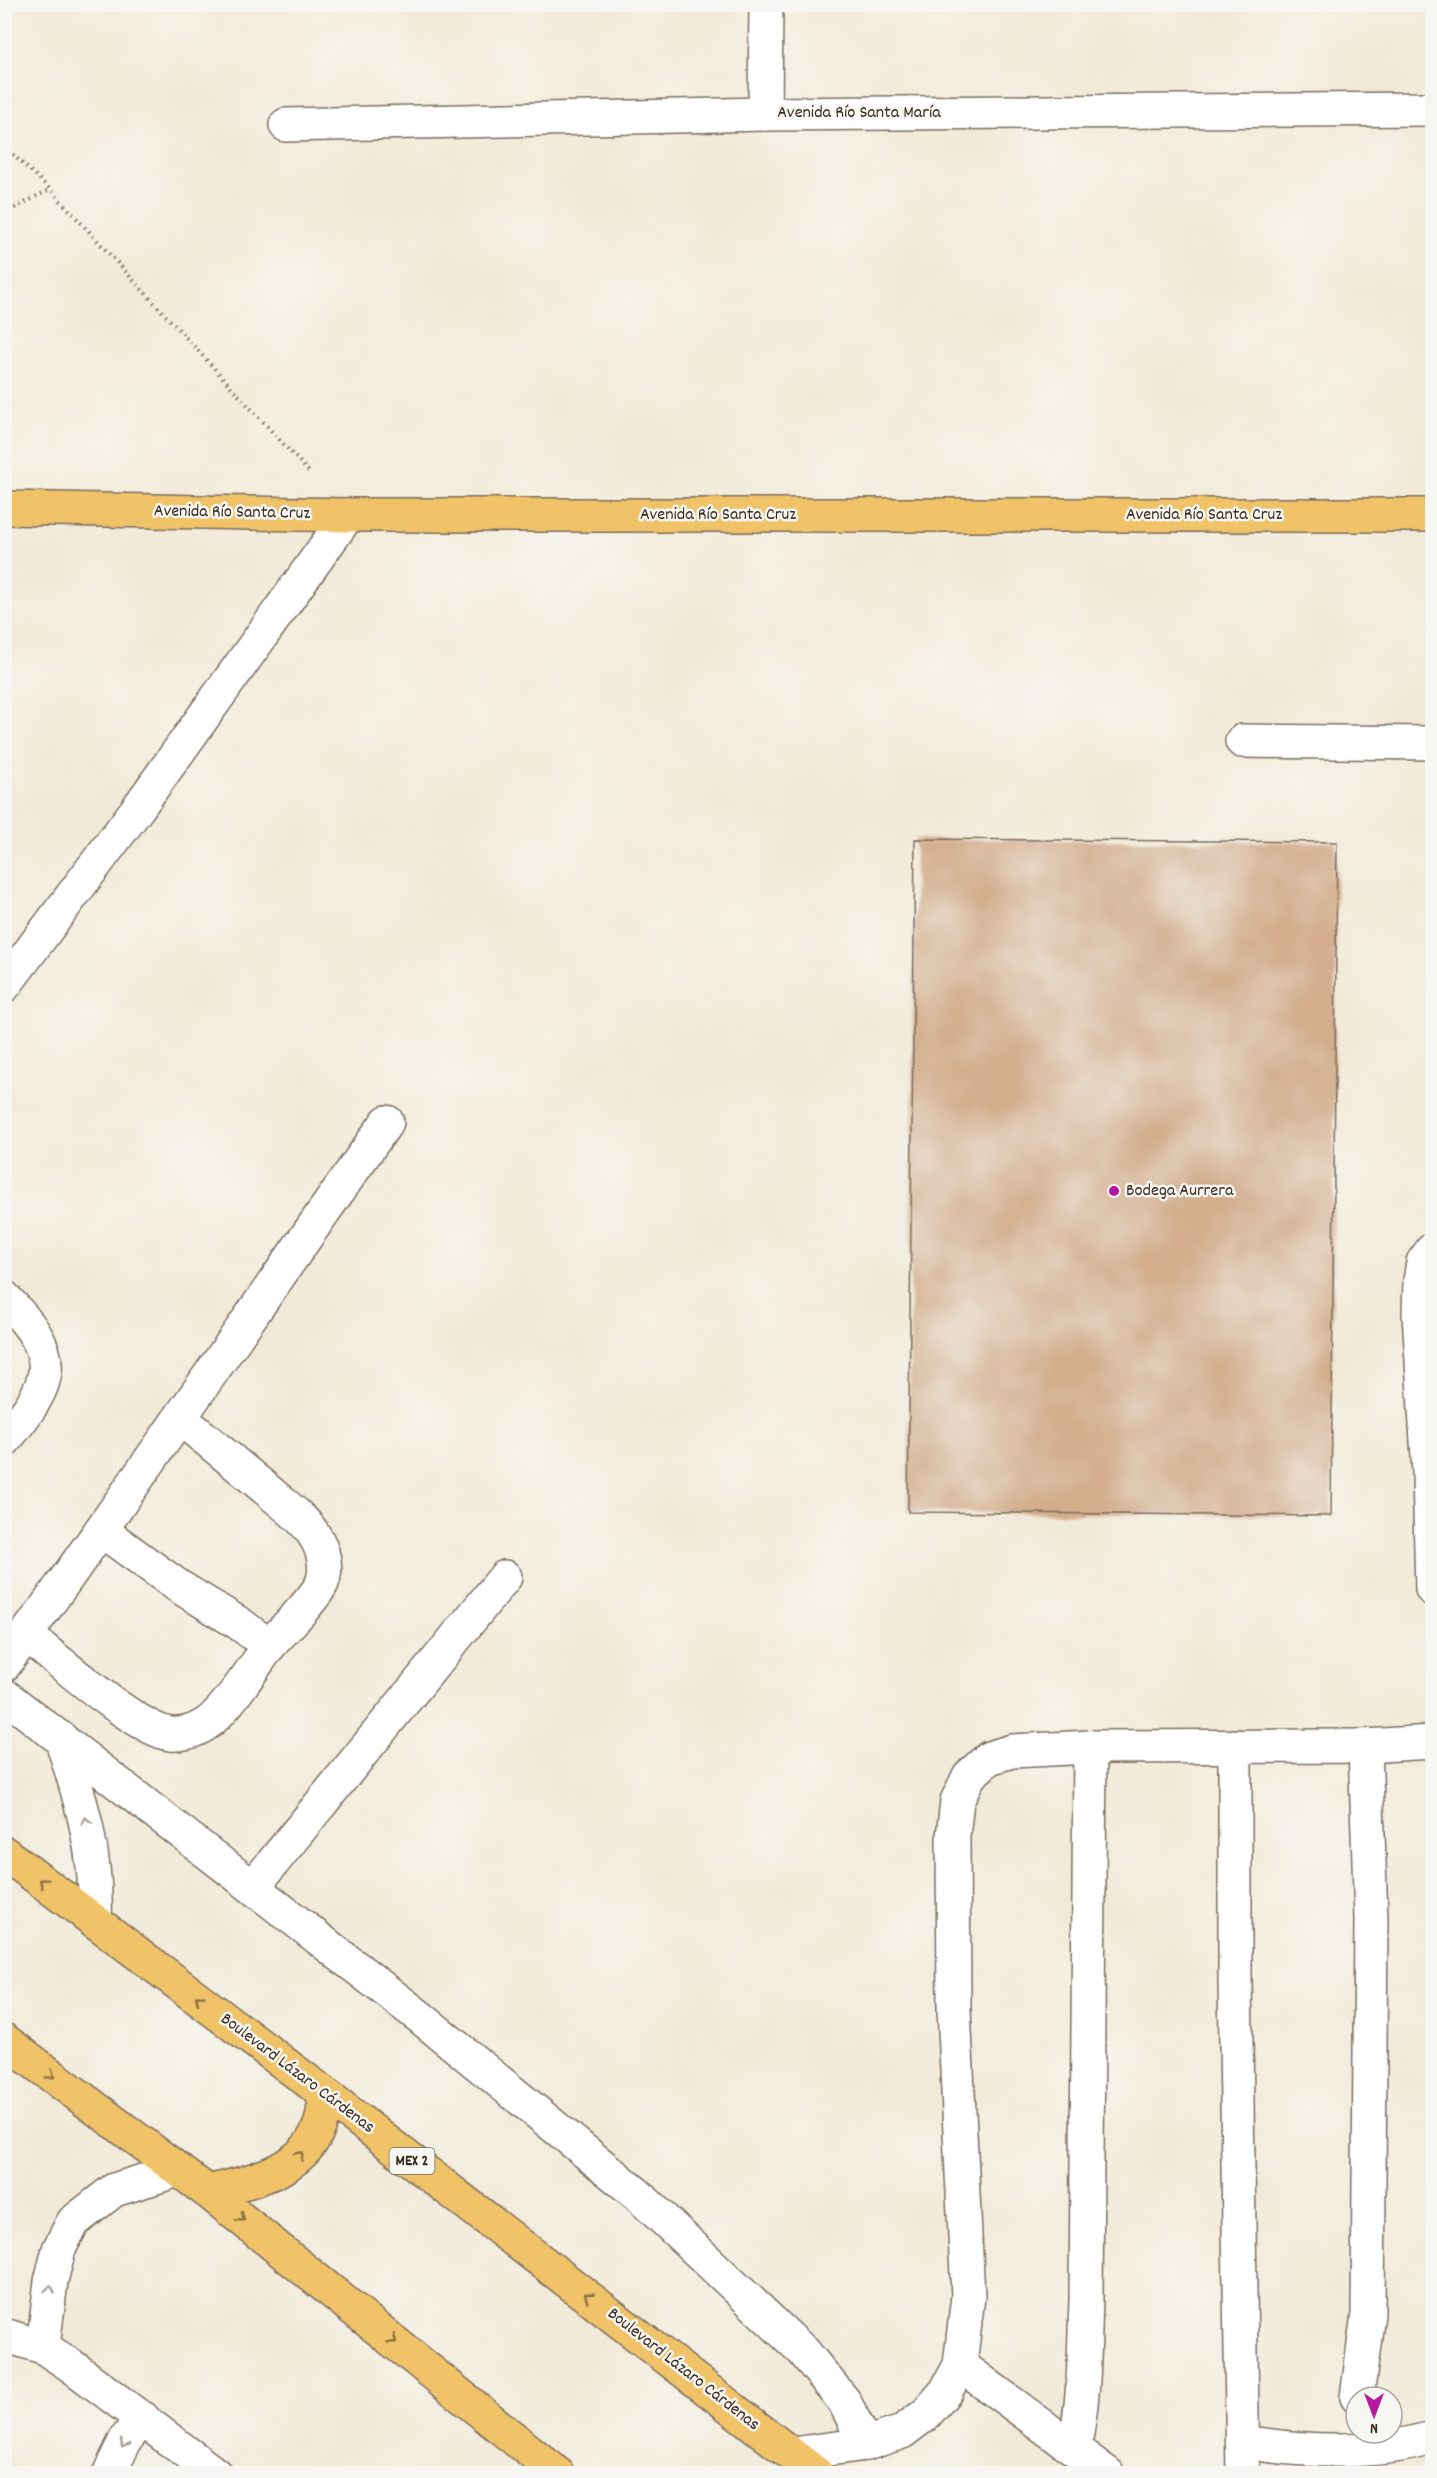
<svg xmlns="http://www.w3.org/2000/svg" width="1437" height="2478" viewBox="0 0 1437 2478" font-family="Dekko,sans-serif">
  <rect width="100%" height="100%" fill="#f6f6f2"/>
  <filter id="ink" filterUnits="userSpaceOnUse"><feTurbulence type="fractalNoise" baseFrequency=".0167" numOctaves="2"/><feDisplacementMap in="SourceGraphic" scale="12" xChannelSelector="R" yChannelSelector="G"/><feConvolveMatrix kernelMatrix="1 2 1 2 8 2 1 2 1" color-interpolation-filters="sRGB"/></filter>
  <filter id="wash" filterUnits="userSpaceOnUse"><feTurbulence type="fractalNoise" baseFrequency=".008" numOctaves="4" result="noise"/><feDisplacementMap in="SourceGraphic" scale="24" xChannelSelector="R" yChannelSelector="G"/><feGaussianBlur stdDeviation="1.35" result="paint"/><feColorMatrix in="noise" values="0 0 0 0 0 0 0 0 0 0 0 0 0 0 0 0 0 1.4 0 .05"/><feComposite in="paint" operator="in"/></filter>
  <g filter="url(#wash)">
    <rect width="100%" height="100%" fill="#f2ead8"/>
    <g id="blocks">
      <polygon fill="#d3ad8c" points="915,839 1337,842 1331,1516 908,1512"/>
    </g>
  </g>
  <g filter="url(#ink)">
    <use href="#blocks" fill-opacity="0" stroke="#7b6d5f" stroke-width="1.5"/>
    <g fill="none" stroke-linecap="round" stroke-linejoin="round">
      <defs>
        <g id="minor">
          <polyline points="765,114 766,4"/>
          <polyline points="286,125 765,114 1432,109"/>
          <polyline points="1242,741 1432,743"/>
          <polyline points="4,986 138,808 348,515"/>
          <polyline points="1432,1250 1423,1262 1420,1281 1419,1314 1429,1473 1432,1589"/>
          <path d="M 4,1297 C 63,1357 55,1380 4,1441"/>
          <path d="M 102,1531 L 178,1586 L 240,1624 L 269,1646 C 282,1631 315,1599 322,1583 C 328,1568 323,1548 314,1535 C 306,1521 291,1510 279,1500 C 246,1472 213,1445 180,1418"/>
          <path d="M 26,1635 C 56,1658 136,1729 170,1734 C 180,1735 193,1732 201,1727 C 222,1718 254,1666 269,1646"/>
          <path d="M 4,1665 C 135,1486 259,1302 387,1122"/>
          <polyline points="4,1695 420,2017 637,2194 804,2352 844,2401 866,2444"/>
          <path d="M 61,1738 C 81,1799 98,1856 95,1921"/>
          <polyline points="1235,1746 1235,1979 1243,2474"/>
          <polyline points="1365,1746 1432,1742"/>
          <polyline points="253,1887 505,1577"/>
          <polyline points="4,2335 43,2347 73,2367 215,2474"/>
          <polyline points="43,2347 51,2281 59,2249 73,2222 114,2190 178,2170"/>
          <polyline points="960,2365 1108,2474"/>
          <path d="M 1244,2442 C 1306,2452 1371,2455 1432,2438"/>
          <path d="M 1074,2448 C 1085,2399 1084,2350 1086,2300 L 1090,1747"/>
          <polyline points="792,2454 866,2444 902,2432 926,2414 946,2391 960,2365 968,2296 954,2009 953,1836 957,1801 969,1776 989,1758 1012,1751 1090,1747 1365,1746 1371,1919 1368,2314 1357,2397"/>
          <polyline points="109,2474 126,2439 143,2418"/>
        </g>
        <g id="major">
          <polyline points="4,508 348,515 1432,515"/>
          <polyline points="4,1853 325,2094 817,2474"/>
          <polyline points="4,2040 208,2192 558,2474"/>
          <path d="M 208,2192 C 252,2181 306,2171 321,2122 C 324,2113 324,2103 325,2094"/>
        </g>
      </defs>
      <use href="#minor" stroke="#7b6d5f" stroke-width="36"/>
      <use href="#major" stroke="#7b6d5f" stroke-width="36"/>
      <g stroke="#7b6d5f" stroke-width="4" stroke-dasharray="1.5 4.5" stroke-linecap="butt">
        <polyline points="4,139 10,152 50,189 309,472"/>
        <polyline points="4,214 50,189"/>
      </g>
      <use href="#minor" stroke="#fff" stroke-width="33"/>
      <use href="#major" stroke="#f0c369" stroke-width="33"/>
    </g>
    <defs><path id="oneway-chevron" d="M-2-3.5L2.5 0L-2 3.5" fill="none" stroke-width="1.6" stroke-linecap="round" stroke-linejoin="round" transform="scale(1.5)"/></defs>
    <g stroke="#a79f9a">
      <use href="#oneway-chevron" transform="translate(86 1821) rotate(-104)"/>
      <use href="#oneway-chevron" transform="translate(50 2289) rotate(-82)"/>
      <use href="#oneway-chevron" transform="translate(124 2444) rotate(120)"/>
    </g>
    <g stroke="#8c6f40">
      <use href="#oneway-chevron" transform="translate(43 1882) rotate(-143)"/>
      <use href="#oneway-chevron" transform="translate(199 1999) rotate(-143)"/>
      <use href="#oneway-chevron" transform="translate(51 2075) rotate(37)"/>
      <use href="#oneway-chevron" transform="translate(300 2155) rotate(-45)"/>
      <use href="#oneway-chevron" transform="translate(241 2218) rotate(39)"/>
      <use href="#oneway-chevron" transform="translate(588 2296) rotate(-142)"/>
      <use href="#oneway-chevron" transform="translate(393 2340) rotate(39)"/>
    </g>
  </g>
  <circle fill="#b5179e" stroke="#f6f6f2" stroke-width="2" cx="1114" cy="1191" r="6"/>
  <g text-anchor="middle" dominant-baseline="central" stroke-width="5" stroke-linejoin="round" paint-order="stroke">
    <rect fill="#f6f6f2" stroke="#73675e" stroke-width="1.5" x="389.5" y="2148" width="45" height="26" rx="4.5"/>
    <g font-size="16" font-weight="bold" fill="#3b2a1e">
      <text x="412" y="2161">MEX 2</text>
    </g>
    <g font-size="18" fill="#3b2a1e" stroke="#f6f6f2">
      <text x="859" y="113">Avenida Río Santa María</text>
      <text transform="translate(232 513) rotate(1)">Avenida Río Santa Cruz</text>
      <text x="718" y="515">Avenida Río Santa Cruz</text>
      <text x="1204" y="515">Avenida Río Santa Cruz</text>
      <text transform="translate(297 2074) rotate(37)">Boulevard Lázaro Cárdenas</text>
      <text transform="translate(683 2370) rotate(38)">Boulevard Lázaro Cárdenas</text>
    </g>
    <g font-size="18" fill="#3b2a1e" stroke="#f6f6f2" text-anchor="start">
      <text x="1126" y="1191">Bodega Aurrera</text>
    </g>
  </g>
  <rect width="1437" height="2478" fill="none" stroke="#f6f6f2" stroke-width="24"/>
  <g transform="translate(1374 2415) rotate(180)"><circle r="28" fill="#f6f6f2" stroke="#aba49d" stroke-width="1.5"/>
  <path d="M0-4.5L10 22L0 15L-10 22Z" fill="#b5179e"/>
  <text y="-9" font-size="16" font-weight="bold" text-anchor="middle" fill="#3b2a1e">N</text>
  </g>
</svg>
